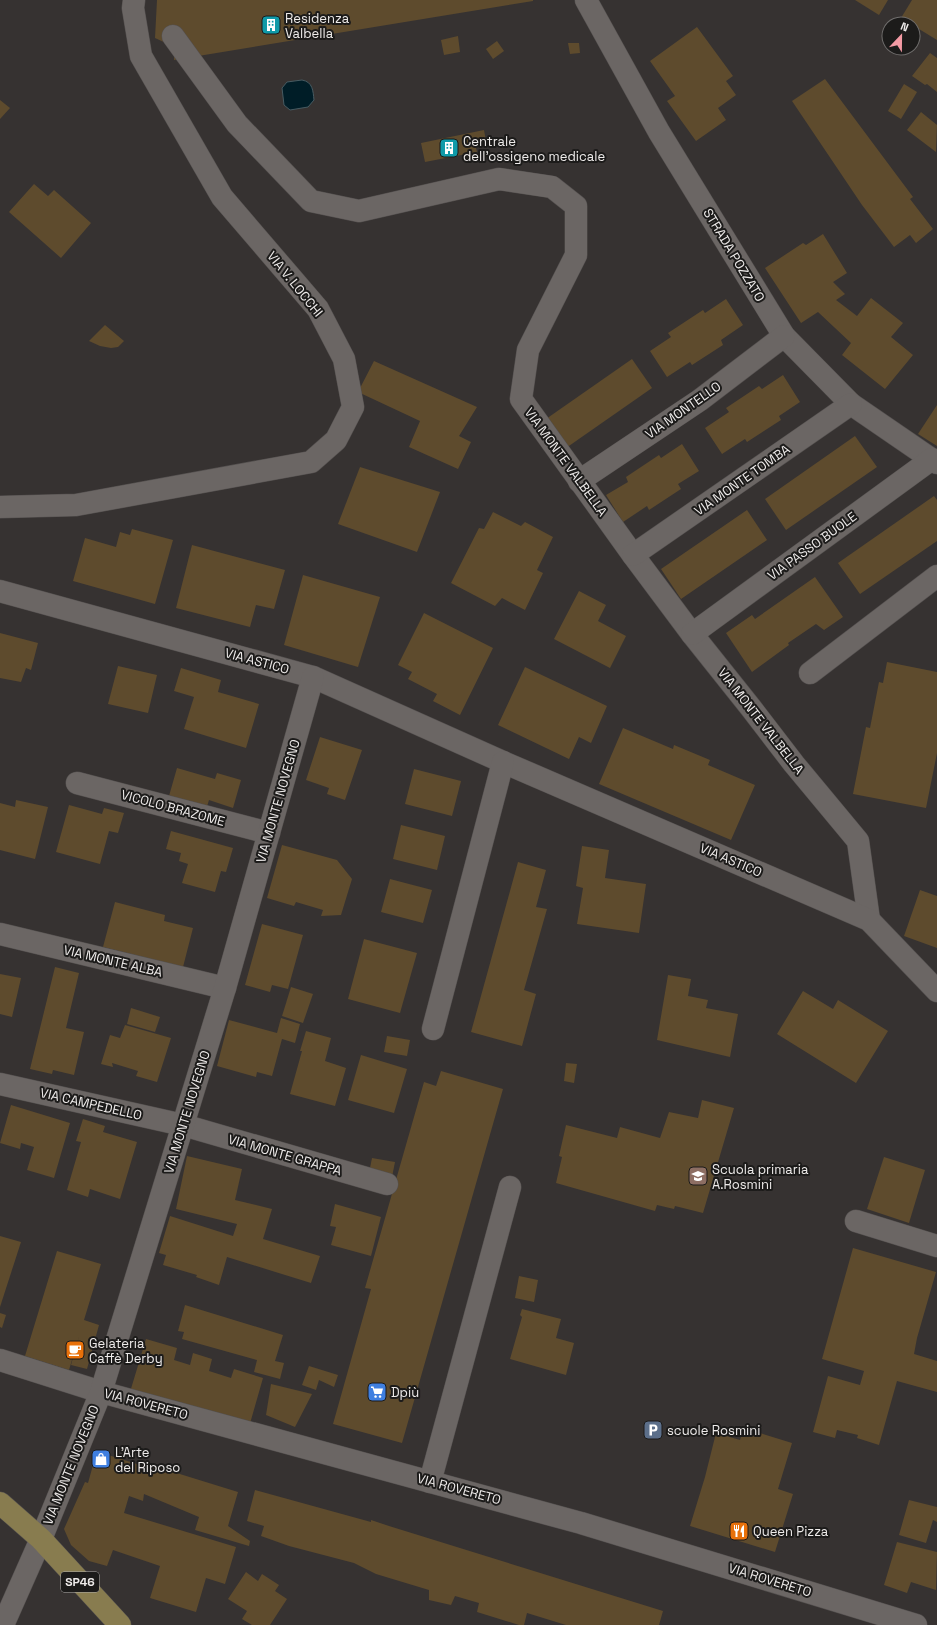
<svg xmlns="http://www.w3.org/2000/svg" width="937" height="1625" viewBox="0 0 937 1625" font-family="'Space Grotesk',sans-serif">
  <rect width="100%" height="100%" fill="#363231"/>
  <path fill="#001d27" stroke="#475b62" d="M 302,80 C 313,82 313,91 314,100 L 308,107 L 290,110 L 284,105 L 282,88 L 287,82 Z"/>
  <g fill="#5e4b2d">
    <polygon points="157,0 533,0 533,1 174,60 174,55 168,44 155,38"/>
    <polygon points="855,0 888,0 879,15"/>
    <polygon points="912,0 937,0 937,40 901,18"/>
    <polygon points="697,27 733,76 726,81 736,95 718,108 726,120 696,141 667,101 675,96 650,61"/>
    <polygon points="458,36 460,52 444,55 441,40"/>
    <polygon points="497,41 504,51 493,59 486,49"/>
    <polygon points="568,43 579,43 580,53 570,54"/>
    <polygon points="930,53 937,58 937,92 927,84 925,85 912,76"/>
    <polygon points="825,79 913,197 910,199 933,229 916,243 910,235 894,247 862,205 792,101"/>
    <polygon points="904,84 917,92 901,119 888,111"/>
    <polygon points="0,100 10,108 0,119"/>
    <polygon points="921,112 937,125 936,152 907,130"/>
    <polygon points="484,130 486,141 475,144 477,152 425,162 421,143"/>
    <polygon points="34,184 48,196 54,190 91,223 61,258 9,212"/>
    <polygon points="823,234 847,273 833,282 845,294 836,300 857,316 871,298 903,323 891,337 913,355 885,389 842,355 851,343 818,312 801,323 765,268 803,243 806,245"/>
    <polygon points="726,299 743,325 721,340 723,345 692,365 690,362 667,377 650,351 671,337 668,333 703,310 705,313"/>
    <polygon points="105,325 124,341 118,347 111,348 100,346 89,341"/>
    <polygon points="632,359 652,388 566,448 546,419"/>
    <polygon points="374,361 477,407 459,436 471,442 458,469 409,447 420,421 358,392"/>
    <polygon points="783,375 800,402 779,416 781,420 747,442 745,439 722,454 705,428 729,412 726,408 759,386 762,389"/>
    <polygon points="937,405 937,446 918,434"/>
    <polygon points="855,436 877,467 786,530 765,499"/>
    <polygon points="682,444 699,471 678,484 681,489 649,510 647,506 623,522 606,495 628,482 626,477 659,455 661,458"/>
    <polygon points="360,467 440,492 417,552 338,524"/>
    <polygon points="934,496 937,500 937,541 860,594 838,563"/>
    <polygon points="747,510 767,540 681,599 661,569"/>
    <polygon points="493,512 521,526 525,522 553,537 537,570 543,573 525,610 502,598 495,606 451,583 479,528 484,529"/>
    <polygon points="132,529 173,540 155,604 73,581 85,538 116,547 120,532 130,535"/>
    <polygon points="192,545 285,570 274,609 256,605 250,627 176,608"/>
    <polygon points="303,575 380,597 358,667 284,645"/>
    <polygon points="815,577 843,617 824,630 816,624 788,643 789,645 752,672 726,633 752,615 755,619"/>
    <polygon points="579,591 606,605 598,621 626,636 610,668 554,639"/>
    <polygon points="424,613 493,648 460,715 433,701 437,694 408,679 412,672 398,665"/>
    <polygon points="0,633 38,643 31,670 26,668 21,682 0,678"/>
    <polygon points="887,662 937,672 937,753 926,808 853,794 866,727 870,728 879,682 883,683"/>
    <polygon points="118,666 157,675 148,713 108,704"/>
    <polygon points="525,667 607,706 591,743 579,737 569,759 498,725"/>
    <polygon points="181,668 221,680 218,692 259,704 246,748 184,729 194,697 174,691"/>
    <polygon points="623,728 673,749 674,745 710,760 708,765 755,785 731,840 599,784"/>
    <polygon points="320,737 362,750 345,800 327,794 329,788 306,780"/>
    <polygon points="177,768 215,779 217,773 241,780 233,808 209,800 205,813 167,803"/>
    <polygon points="414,769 461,781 452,816 405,804"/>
    <polygon points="16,800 48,807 35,859 0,850 0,803 15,807"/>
    <polygon points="69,805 102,814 104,808 124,813 118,833 109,831 100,864 56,852"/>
    <polygon points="401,825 445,836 437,870 393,859"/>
    <polygon points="171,831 233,848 226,872 221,871 215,892 182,883 188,864 179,861 181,853 166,849"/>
    <polygon points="282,845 337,860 352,879 341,915 321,916 323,910 296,902 294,906 267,898"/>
    <polygon points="582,846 609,850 605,878 646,884 639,933 577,924 583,888 576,886"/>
    <polygon points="518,862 546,870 536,907 547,909 524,990 536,994 522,1046 471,1032"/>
    <polygon points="390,879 432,890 423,923 381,912"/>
    <polygon points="920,890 937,896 937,948 904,936"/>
    <polygon points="115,902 165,915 164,921 193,928 183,967 103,947"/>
    <polygon points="262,924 303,935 288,989 272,985 270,992 245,985"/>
    <polygon points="364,939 417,953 400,1013 348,999"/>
    <polygon points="55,967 79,973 66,1028 84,1032 74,1075 53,1070 52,1074 30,1069"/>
    <polygon points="0,974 21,978 12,1017 0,1014"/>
    <polygon points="668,975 691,979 688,996 708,1000 706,1008 738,1014 730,1057 657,1040"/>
    <polygon points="291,987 313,994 303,1023 282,1016"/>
    <polygon points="803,991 833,1009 838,1000 888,1031 856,1083 777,1034"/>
    <polygon points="131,1008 160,1017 155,1032 127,1024"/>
    <polygon points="281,1018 300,1024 295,1043 282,1039 272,1076 257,1072 256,1077 217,1066 229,1020 277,1033"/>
    <polygon points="125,1025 171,1038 157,1082 136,1076 138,1071 112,1063 113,1067 101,1064 110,1035 120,1038"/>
    <polygon points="306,1031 331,1038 325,1061 346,1068 335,1106 290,1094 302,1051 300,1051"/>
    <polygon points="387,1036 410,1040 407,1056 384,1052"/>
    <polygon points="361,1055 407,1069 394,1113 348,1100"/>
    <polygon points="566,1063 577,1064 574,1083 564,1081"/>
    <polygon points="441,1071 503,1089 402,1443 333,1424 371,1289 365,1288 424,1082 436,1086"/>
    <polygon points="702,1100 734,1108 703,1213 675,1206 674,1209 657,1205 655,1211 556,1183 562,1157 559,1156 566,1125 617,1138 620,1127 660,1138 669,1112 698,1118"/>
    <polygon points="11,1105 70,1123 54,1178 27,1170 34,1147 21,1143 20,1149 0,1143"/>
    <polygon points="83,1119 105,1126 103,1132 137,1142 120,1199 90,1189 88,1197 67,1190 81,1142 76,1141"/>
    <polygon points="187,1156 242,1169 235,1200 272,1209 263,1239 320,1256 311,1283 227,1257 219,1285 196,1277 197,1275 163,1265 166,1255 159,1253 170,1216 233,1236 237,1224 176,1209"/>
    <polygon points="884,1157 925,1170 909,1223 867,1209"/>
    <polygon points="372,1158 395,1162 392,1177 369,1173"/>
    <polygon points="335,1204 381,1217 371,1256 331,1245 336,1227 330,1226"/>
    <polygon points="0,1236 21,1242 0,1307"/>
    <polygon points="853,1248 936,1272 917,1338 914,1354 937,1361 937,1392 897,1381 879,1445 857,1438 858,1435 837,1430 835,1438 813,1432 828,1376 860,1385 864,1371 822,1359"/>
    <polygon points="57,1251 101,1264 84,1320 99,1325 87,1369 71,1365 79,1336 69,1370 25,1356"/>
    <polygon points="519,1276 538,1280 534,1302 515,1298"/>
    <polygon points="185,1305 283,1335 275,1361 284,1363 280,1379 254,1372 257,1360 182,1339 184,1332 178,1331"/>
    <polygon points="522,1309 561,1319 556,1338 574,1343 566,1375 510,1359 522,1317 520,1315"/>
    <polygon points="0,1313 6,1315 2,1328 0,1327"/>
    <polygon points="146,1339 177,1348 174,1360 190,1365 193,1353 212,1359 209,1371 231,1378 234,1369 263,1378 249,1427 130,1392"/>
    <polygon points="309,1366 338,1375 334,1387 319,1380 316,1390 302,1385"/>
    <polygon points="271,1384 312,1394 295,1427 266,1415"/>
    <polygon points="744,1428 792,1443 778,1489 793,1494 775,1552 690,1526 705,1477 716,1433 740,1440"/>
    <polygon points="105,1454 153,1469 154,1466 238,1492 228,1526 250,1541 249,1546 195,1530 199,1517 144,1494 143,1501 129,1496 124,1513 236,1547 225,1584 206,1578 196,1612 150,1598 160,1566 113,1550 107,1566 89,1561 71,1545 64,1529 85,1482 88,1483 95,1458"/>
    <polygon points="255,1490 371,1522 371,1520 389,1526 663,1611 659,1625 566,1625 527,1613 524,1625 519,1625 477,1612 479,1603 455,1596 451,1605 429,1600 429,1590 376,1574 354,1563 289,1546 261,1536 264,1526 247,1521"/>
    <polygon points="909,1500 937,1507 937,1522 933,1520 926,1543 899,1535"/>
    <polygon points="897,1542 937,1552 936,1590 911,1582 907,1593 884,1585"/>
    <polygon points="246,1572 258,1581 262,1574 279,1585 275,1591 287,1599 270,1625 252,1625 242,1619 247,1611 228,1599"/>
  </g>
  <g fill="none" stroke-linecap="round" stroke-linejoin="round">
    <defs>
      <g id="minor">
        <polyline points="586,0 659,132 784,336 851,404 937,463"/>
        <polyline points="173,36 237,124 311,201 359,211 499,179 552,187 576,206 576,255 528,350 521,399 633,555 692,634 751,708 794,764 858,841 869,920"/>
        <polyline points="579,481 700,400 784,336"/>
        <polyline points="0,507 76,505 311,462 336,440 353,407 344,359 318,309 222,197 141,56 133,8 134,0"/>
        <polyline points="633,555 851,404"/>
        <polyline points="0,591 313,677 503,762 869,920 937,991"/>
        <polyline points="692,634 932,459"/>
        <polyline points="810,673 937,576"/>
        <polyline points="77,783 269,833"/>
        <polyline points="0,934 225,988"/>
        <polyline points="433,1029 503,762"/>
        <polyline points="0,1084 183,1125 387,1184"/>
        <polyline points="856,1221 937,1246"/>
        <polyline points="0,1360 101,1392 581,1523 916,1625"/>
        <polyline points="430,1482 510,1187"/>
        <polyline points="3,1625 41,1539 101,1392 225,988 313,677"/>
      </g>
      <polyline id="major" points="0,1503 41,1539 120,1625"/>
    </defs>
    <use href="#minor" stroke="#54504f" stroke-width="23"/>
    <use href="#major" stroke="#54504f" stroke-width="23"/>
    <use href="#minor" stroke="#6b6664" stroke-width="22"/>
    <use href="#major" stroke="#887c4f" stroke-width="22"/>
  </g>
  <defs>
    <symbol id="building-square" viewBox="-11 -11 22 22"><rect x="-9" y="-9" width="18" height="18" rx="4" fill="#0f9aa8" stroke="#1c1b1a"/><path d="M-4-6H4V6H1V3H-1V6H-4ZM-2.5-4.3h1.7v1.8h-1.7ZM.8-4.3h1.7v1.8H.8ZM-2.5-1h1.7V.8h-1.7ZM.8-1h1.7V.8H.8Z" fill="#fff"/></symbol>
    <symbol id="school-square" viewBox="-11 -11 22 22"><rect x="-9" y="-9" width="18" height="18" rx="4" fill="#8d6e63" stroke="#1c1b1a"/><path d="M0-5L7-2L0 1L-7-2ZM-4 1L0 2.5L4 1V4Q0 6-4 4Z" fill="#fff"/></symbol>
    <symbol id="cafe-square" viewBox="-11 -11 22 22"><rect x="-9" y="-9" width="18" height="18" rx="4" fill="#e8710a" stroke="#1c1b1a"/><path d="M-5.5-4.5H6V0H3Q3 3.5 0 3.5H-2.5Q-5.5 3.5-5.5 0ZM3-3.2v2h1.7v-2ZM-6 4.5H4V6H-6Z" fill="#fff"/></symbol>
    <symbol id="supermarket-square" viewBox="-11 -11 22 22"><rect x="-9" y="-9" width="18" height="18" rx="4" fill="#3f7fe0" stroke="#1c1b1a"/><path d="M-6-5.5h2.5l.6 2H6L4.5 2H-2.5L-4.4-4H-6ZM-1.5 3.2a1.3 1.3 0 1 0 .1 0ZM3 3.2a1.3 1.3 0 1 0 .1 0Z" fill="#fff"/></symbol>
    <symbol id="parking-square" viewBox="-11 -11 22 22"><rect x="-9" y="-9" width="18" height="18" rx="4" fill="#5c6f8a" stroke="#1c1b1a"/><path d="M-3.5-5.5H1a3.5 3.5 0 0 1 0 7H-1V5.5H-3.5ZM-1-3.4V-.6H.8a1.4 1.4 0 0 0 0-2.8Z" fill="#fff"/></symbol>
    <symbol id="shop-square" viewBox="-11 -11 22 22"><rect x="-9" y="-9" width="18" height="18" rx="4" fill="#3f7fe0" stroke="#1c1b1a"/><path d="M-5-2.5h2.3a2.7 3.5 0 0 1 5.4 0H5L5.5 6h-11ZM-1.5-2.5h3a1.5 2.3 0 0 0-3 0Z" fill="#fff"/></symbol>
    <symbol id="restaurant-square" viewBox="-11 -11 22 22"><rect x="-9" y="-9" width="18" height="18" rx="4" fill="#e8710a" stroke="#1c1b1a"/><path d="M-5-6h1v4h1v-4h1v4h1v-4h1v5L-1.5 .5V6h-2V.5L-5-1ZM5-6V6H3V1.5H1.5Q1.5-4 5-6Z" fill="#fff"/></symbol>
  </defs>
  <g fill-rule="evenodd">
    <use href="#building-square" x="260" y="14" width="22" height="22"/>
    <use href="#building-square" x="438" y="137" width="22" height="22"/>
    <use href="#school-square" x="687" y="1165" width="22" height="22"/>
    <use href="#cafe-square" x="64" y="1339" width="22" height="22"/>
    <use href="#supermarket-square" x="366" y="1381" width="22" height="22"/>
    <use href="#parking-square" x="642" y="1419" width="22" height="22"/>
    <use href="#shop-square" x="90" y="1448" width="22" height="22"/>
    <use href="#restaurant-square" x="728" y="1520" width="22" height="22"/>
  </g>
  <g text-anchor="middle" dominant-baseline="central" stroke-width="4" stroke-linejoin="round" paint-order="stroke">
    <rect fill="#1c1b1a" stroke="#afadac" stroke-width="1" x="61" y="1572" width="38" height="20" rx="3"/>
    <g font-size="12" font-weight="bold" fill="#eeebea">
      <text x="80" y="1582">SP46</text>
    </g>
    <g font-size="13" fill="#eeebea" stroke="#1c1b1a" text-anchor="start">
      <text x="285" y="18">Residenza<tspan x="285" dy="15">Valbella</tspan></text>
      <text x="463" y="141">Centrale<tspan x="463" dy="15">dell'ossigeno medicale</tspan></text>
      <text x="712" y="1169">Scuola primaria<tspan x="712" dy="15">A.Rosmini</tspan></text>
      <text x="89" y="1343">Gelateria<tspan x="89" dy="15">Caffè Derby</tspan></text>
      <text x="391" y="1392">Dpiù</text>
      <text x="667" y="1430">scuole Rosmini</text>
      <text x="115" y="1452">L'Arte<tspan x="115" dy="15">del Riposo</tspan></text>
      <text x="753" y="1531">Queen Pizza</text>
    </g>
    <g font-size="13" fill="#eeebea" stroke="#1c1b1a">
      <text transform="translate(734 255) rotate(59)">STRADA POZZATO</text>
      <text transform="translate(295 284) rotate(51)">VIA V. LOCCHI</text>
      <text transform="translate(683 410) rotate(-35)">VIA MONTELLO</text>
      <text transform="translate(566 462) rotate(54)">VIA MONTE VALBELLA</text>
      <text transform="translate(742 480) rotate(-35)">VIA MONTE TOMBA</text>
      <text transform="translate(812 546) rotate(-36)">VIA PASSO BUOLE</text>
      <text transform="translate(257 661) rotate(15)">VIA ASTICO</text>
      <text transform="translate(761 721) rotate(52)">VIA MONTE VALBELLA</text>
      <text transform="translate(278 801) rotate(-74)">VIA MONTE NOVEGNO</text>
      <text transform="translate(173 808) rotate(15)">VICOLO BRAZOME</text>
      <text transform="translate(731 860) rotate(23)">VIA ASTICO</text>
      <text transform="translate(113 961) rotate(13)">VIA MONTE ALBA</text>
      <text transform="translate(91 1104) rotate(13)">VIA CAMPEDELLO</text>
      <text transform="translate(187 1112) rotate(-73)">VIA MONTE NOVEGNO</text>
      <text transform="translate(285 1155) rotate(16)">VIA MONTE GRAPPA</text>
      <text transform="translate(146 1404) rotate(15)">VIA ROVERETO</text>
      <text transform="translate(71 1465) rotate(-68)">VIA MONTE NOVEGNO</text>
      <text transform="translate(459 1489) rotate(15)">VIA ROVERETO</text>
      <text transform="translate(770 1580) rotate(17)">VIA ROVERETO</text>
    </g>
  </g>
  <g transform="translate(901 36) rotate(22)"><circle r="19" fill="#1c1b1a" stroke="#706e6d"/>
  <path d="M0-3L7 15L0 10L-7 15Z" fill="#f49aa4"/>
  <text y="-6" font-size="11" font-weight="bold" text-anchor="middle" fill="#eeebea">N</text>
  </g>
</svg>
